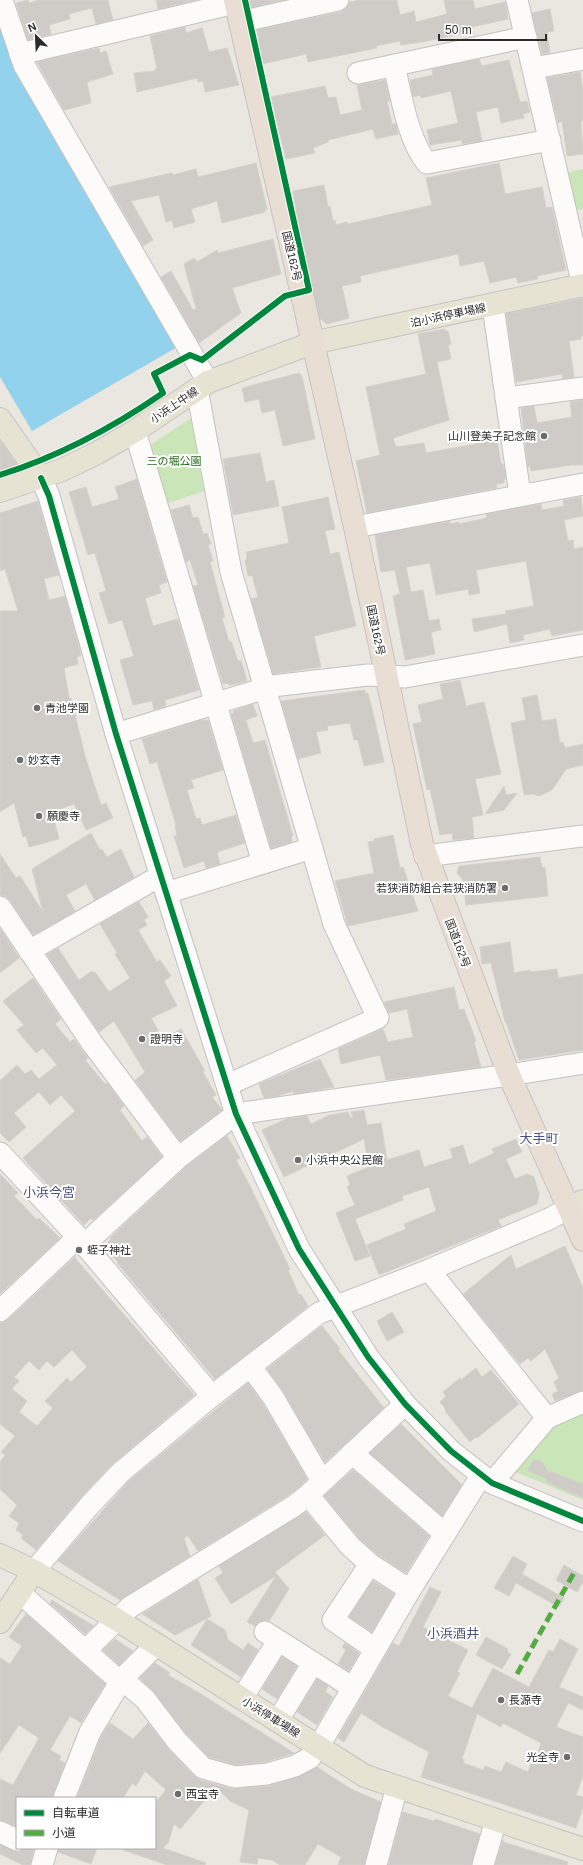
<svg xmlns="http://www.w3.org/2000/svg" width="583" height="1865" viewBox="0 0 583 1865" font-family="Arial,'Noto Sans JP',sans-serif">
  <rect width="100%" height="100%" fill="#eae6e0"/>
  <g fill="#cae5b8">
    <polygon points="583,169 583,209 572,211 564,173"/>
    <polygon points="191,418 204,491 162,505 146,448"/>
    <polygon points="583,1409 583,1500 511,1470 548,1427"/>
  </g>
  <polygon fill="#93d2ec" points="0,15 179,346 32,431 0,377"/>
  <g fill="#cfccc7" stroke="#d5d2cc" fill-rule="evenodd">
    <polygon points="28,0 29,3 39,0 108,0 113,20 96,24 92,8 69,14 70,19 49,25 51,34 28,40 16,3"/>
    <polygon points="156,0 196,0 158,9"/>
    <polygon points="248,0 283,0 250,8"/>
    <polygon points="360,0 397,0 400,15 414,11 416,22 447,14 444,0 473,0 475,9 505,2 508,19 467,28 468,32 427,41 401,45 400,41 376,46 377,48 308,62 306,54 262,64 257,41 259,41 257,30 341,12 346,9 350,2"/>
    <polygon points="550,9 554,31 547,32 550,53 542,54 532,13"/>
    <polygon points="185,27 186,33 202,28 209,52 227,48 239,85 205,92 203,81 198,82 197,78 137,92 134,73 155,71 155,69 157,68 150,36"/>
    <polygon points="99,48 100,53 106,51 113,74 87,82 91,103 64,110 37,62"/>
    <polygon points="479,59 482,66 509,60 520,102 527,101 530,112 523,114 524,118 501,123 498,107 476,112 482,141 462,144 462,140 430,145 427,130 458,123 451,91 421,98 420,95 413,97 410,80 433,75 432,69"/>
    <polygon points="580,72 583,89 583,121 581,121 583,154 567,156 562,121 558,123 547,78"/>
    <polygon points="385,80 390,101 387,101 392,124 396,124 398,134 376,139 373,129 328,140 328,142 313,148 315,153 286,159 271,97 325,86 328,98 336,97 340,115 362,110 357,85"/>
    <polygon points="256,163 267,209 265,210 265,212 222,223 217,201 191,209 195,222 174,228 172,220 166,222 159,195 131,201 153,240 143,246 109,187 172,173 173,175 196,169 198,177"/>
    <polygon points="499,163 505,194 542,187 546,208 552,207 566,270 537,276 538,279 518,283 516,277 490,283 484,261 460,266 458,254 360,276 361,282 342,286 349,318 327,324 320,319 297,217 293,191 324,185 328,207 330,206 333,221 335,220 336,225 347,222 348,224 432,205 426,178"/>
    <polygon points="273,239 281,274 232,288 241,313 199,343 161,277 171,271 193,310 196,309 184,264 194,258 197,262 217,250 218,253"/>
    <polygon points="583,298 583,336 581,336 581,339 569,341 574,377 563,379 562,374 516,382 506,314"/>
    <polygon points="445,329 445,331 448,331 451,344 448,345 451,359 437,362 449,420 393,438 396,447 424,443 426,453 476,444 475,436 496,433 501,464 503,464 506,479 504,479 504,483 496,484 497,488 490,489 367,513 356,461 380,455 366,387 426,374 418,334"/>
    <polygon points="299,373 302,376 315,439 283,446 275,410 262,413 259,399 245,402 242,388"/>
    <polygon points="583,400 583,465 571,465 531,471 530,466 528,467 521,408 534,406 537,423 572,417 570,402"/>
    <polygon points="0,441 17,465 0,471"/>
    <polygon points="260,453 266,482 274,480 279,506 233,515 223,459"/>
    <polygon points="137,479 167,582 159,585 161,593 145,598 153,626 178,619 199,690 165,700 166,706 154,710 152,701 133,705 120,660 134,656 122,620 109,624 99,593 106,591 95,553 88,555 69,492 86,487 92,507 119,499 115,487"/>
    <polygon points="328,497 335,529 325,531 330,554 339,552 356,626 314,636 321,667 273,674 251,599 258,597 252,575 248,576 245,560 247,559 246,552 289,543 282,507"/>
    <polygon points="581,497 583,516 564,520 568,541 573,540 574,549 583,547 583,630 552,636 550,629 523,635 524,640 510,643 507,624 474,632 472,619 506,614 505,611 534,606 526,561 476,570 480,593 469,595 468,589 436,595 430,563 406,567 411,592 423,590 429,621 439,619 441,630 431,632 435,654 405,660 393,596 400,594 395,570 381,572 375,535 450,521 450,524 459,522 459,524 487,518 486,514 541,504 542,510 564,506 563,500"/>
    <polygon points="38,501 59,575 44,579 49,600 65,596 81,655 77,657 78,664 64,668 69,698 71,698 85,756 101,805 106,803 113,818 86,830 74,804 52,812 59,839 29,847 26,836 23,837 14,803 0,812 0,611 18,611 5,569 0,571 0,513"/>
    <polygon points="189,505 193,518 198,517 203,534 207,533 211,544 208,545 213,561 210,562 225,617 222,618 229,642 231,641 238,661 241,660 247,681 236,684 229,685 228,683 223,684 193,586 198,585 190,560 186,562 171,510"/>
    <polygon points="460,680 466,706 484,702 501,774 475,779 483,815 472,817 474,838 453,840 452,833 440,835 430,789 427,790 413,724 422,722 418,705 443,699 440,684"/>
    <polygon points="365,690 365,693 368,693 375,721 384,762 364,766 358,740 354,740 350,723 327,726 328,730 316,732 321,753 298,759 281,701"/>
    <polygon points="537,695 542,721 556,719 560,743 563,742 565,748 583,744 583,765 566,769 552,790 539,796 533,794 524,795 511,723 526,720 522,698"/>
    <polygon points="253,704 257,716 246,720 253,743 265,740 293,836 291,836 292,842 271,848 231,714 234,713 233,711"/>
    <polygon points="201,720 208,720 223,770 191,780 194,788 187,790 196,819 200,818 202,825 236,815 245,843 217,852 220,864 206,868 204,861 184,868 174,836 177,835 175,826 176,825 157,762 150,764 142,739"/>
    <polygon points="504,786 506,795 517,793 504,810 485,814"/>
    <polygon points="91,833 100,850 102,849 107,857 121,849 134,877 95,900 86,884 66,895 75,911 33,935 10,900 6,896 0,895 0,854 16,878 20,876 43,912 32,869"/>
    <polygon points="393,835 400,868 403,867 418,911 348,926 335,881 374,873 368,842 374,841 374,839"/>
    <polygon points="540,857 542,868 545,867 548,896 466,905 463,880 457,873 459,866"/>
    <polygon points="139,902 148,917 144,920 147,925 138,930 157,962 160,960 171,976 164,981 177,1006 151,1018 163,1039 181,1029 205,1071 203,1072 216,1095 212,1097 222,1110 180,1141 135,1080 145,1072 114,1021 99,1032 47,955 58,948 79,980 92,971 94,973 95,972 109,992 130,978 115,954 117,953 100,924"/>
    <polygon points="0,928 19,958 0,973"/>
    <polygon points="510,942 514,973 530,970 530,972 557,969 558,978 583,974 583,1050 519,1060 506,1022 505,1022 491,963 482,964 480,947"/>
    <polygon points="33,978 61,1019 55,1024 70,1042 74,1039 88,1058 85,1060 105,1084 107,1083 124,1106 120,1110 142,1141 147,1137 162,1157 93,1220 91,1218 84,1225 23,1158 75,1111 61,1095 50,1105 39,1092 14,1113 26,1127 9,1142 0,1133 0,1081 17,1065 25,1074 31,1070 39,1079 57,1065 43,1048 36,1053 17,1030 24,1025 3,1001"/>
    <polygon points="454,987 459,1010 464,1009 476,1041 474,1042 481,1067 386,1080 380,1055 341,1064 338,1049 383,1029 388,1042 413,1037 407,1009 389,1013 384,1002"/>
    <polygon points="320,1059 334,1087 294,1094 293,1091 278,1096 264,1098 259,1084"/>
    <polygon points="364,1110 367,1125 381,1123 387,1160 419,1150 424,1167 453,1158 450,1149 463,1145 469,1165 494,1153 492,1149 516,1139 522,1152 506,1159 515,1179 527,1174 534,1177 539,1194 537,1204 498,1220 501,1226 379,1275 367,1245 406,1229 404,1224 436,1211 429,1187 402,1196 403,1200 355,1219 370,1256 355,1261 336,1213 355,1205 347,1187 350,1185 347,1176 369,1167 364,1139 284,1177 262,1130 286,1119 307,1116 311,1124 330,1115 348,1112 351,1118 353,1118 351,1112"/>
    <polygon points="227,1136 240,1158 236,1160 250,1186 290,1269 288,1270 299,1295 301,1294 308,1306 215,1379 117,1263 118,1262 104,1247 111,1239 110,1238 186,1167"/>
    <polygon points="0,1174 18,1193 14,1196 37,1220 39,1218 60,1238 0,1294"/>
    <polygon points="565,1246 583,1288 583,1390 555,1401 552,1394 558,1391 554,1382 559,1378 545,1349 531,1361 528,1358 520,1364 463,1294 511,1255 516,1269"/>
    <path d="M 76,1256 L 75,1258 L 86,1271 L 194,1395 L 111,1465 L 80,1498 L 36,1550 L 21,1538 L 23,1535 L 16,1530 L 19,1523 L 9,1516 L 17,1505 L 0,1489 L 0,1462 L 5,1455 L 1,1452 L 15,1436 L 0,1424 L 0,1323 L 8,1320 ZM 72,1350 L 87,1367 L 71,1382 L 67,1378 L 45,1401 L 53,1408 L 37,1426 L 19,1412 L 27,1401 L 12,1389 L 19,1381 L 14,1377 L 29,1361 L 39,1370 L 47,1361 L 54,1367 Z"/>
    <polygon points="392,1312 404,1332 387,1341 377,1321"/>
    <polygon points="322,1326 340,1349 338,1350 384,1408 325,1462 283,1391 267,1369"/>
    <polygon points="476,1368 482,1377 491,1370 519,1404 477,1438 476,1437 470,1442 445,1411 446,1410 440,1402 446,1396 443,1392 460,1378 461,1380"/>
    <polygon points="248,1383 263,1404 307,1479 300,1486 287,1496 198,1551 188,1536 184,1538 190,1556 120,1600 58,1561 128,1482"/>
    <polygon points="401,1424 462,1485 442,1516 370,1453"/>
    <polygon points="533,1459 542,1462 549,1473 550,1471 583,1484 583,1498 546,1482 547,1479 528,1471"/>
    <polygon points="353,1470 429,1536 406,1573 377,1554 359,1538 324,1496"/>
    <polygon points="306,1512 325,1535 275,1572 289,1589 269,1621 260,1621 255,1626 247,1622 276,1576 231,1604 215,1578 223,1573 219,1566"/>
    <polygon points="513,1556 527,1564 522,1574 564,1598 559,1607 516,1583 509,1596 494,1588"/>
    <polygon points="564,1565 583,1576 583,1582 577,1592 556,1580"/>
    <polygon points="198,1579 211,1616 206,1619 175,1635 142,1614"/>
    <polygon points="373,1581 394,1594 372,1632 349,1617"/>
    <path d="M 430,1587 L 441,1592 L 423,1627 L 468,1650 L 457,1672 L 460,1673 L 448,1696 L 472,1708 L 493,1668 L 529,1687 L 549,1650 L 553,1652 L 560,1639 L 578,1649 L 559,1687 L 583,1697 L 583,1710 L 568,1703 L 556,1727 L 583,1737 L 583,1776 L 576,1795 L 583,1797 L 583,1807 L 576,1828 L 421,1777 L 429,1752 L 381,1726 L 361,1713 L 344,1742 L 338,1738 L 393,1643 L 399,1646 ZM 477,1714 L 501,1727 L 503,1723 L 541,1743 L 534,1764 L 531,1763 L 528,1772 L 506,1762 L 501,1772 L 485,1766 L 483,1770 L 463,1763 L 464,1760 L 462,1759 Z"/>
    <polygon points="52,1600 69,1611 94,1626 85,1634 50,1603"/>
    <polygon points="26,1614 105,1684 81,1723 70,1716 50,1750 61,1756 59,1760 65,1763 52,1798 17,1798 17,1827 0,1820 0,1779 13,1785 39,1738 19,1725 0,1753 0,1658 10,1664 22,1646 9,1637"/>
    <polygon points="207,1619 225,1630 228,1640 243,1650 248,1643 258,1650 241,1677 191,1645"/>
    <polygon points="486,1637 508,1649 507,1652 511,1654 502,1669 476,1655"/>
    <polygon points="115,1639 133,1651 119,1665 103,1650"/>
    <polygon points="345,1643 359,1653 349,1671 338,1664 346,1650 342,1647"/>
    <polygon points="282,1657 297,1666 277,1699 262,1689"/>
    <polygon points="155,1663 170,1673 168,1675 201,1694 294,1753 265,1762 236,1765 209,1757 186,1733 154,1692 140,1678"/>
    <polygon points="317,1679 328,1686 325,1692 333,1697 317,1725 297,1712"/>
    <polygon points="110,1723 133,1739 148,1723 168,1749 194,1776 200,1780 232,1789 268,1786 298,1777 317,1767 351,1789 381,1802 364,1865 338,1865 341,1857 318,1844 305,1865 280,1865 272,1860 258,1858 257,1864 240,1862 249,1810 230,1801 216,1787 180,1829 174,1824 168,1843 163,1848 206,1863 205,1865 167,1865 123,1850 124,1848 155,1848 155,1803 166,1790 145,1771 136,1786 132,1783 123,1798 77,1798 101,1737"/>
    <polygon points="403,1812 434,1821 435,1819 480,1834 471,1865 388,1865"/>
    <polygon points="503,1840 503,1842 568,1862 567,1865 495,1865"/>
    <polygon points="0,1845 18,1852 25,1848 34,1848 30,1865 23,1865 0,1854"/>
    <polygon points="59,1848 97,1848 91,1864 58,1852"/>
  </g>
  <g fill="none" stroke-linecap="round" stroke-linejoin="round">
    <defs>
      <g id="minor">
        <polyline points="2,0 24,65 208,382"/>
        <polyline points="517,0 583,286"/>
        <polyline points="240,22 338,0"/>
        <polyline points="20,54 235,3"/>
        <path d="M 394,65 C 401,95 408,140 427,163 L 550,140"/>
        <polyline points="534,68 583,59"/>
        <polyline points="358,73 526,37"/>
        <polyline points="493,306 520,495"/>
        <polyline points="197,389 231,572 334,924 378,1018 227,1085"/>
        <polyline points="506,398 583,388"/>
        <polyline points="135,431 263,863"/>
        <polyline points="41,478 49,496 116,734 236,1114 299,1249 368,1357 405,1404 451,1451 492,1483 583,1521"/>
        <polyline points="355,527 583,484"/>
        <polyline points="116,734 272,686 368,675 405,677 583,645"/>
        <polyline points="425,856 583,836"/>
        <polyline points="166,893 312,848"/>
        <polyline points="0,907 92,1043 178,1158"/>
        <polyline points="29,951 160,876"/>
        <polyline points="0,1153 78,1237 212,1396"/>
        <polyline points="84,1245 178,1158 236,1114 509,1075 583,1063"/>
        <polyline points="429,1270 547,1418"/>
        <polyline points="0,1311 78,1237"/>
        <polyline points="251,1367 273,1397 322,1481"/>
        <polyline points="352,1453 444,1533"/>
        <polyline points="492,1483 547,1418 583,1402"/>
        <polyline points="308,1495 350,1546 370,1564 410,1590"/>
        <polyline points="370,1564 333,1620 375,1649"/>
        <polyline points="34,1571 89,1506 120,1473 212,1396 319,1313 429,1270 549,1219 569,1208"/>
        <polyline points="19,1592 115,1677 122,1679 145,1699 177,1741 203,1768 235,1777 267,1774 295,1766 310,1758 319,1746 410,1590 481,1476"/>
        <polyline points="265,1632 353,1688"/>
        <polyline points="86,1650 130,1607 294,1506 308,1495 405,1404"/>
        <polyline points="242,1698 278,1641"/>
        <polyline points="278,1720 313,1663"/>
        <polyline points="64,1798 90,1732 122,1679 156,1645"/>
        <polyline points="0,1832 17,1840"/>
        <polyline points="42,1865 47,1848"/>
        <polyline points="376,1865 397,1787"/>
        <polyline points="483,1865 496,1820"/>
      </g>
      <g id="major">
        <polyline points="0,419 41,478"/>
        <polyline points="0,491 62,470 97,453 135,431 208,382 312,343 583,285"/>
        <polyline points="569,1208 583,1201"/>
        <polyline points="0,1555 34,1571 116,1619 365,1776 583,1849"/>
        <polyline points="0,1622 34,1571"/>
      </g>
      <polyline id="highway" points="235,0 355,527 422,844 509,1075 583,1240"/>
    </defs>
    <use href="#minor" stroke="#c3c2c1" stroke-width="23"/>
    <use href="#major" stroke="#c5c4c1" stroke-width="24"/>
    <use href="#highway" stroke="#c5c4c1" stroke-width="24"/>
    <use href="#minor" stroke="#fcfbfa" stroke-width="21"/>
    <use href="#major" stroke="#e7e3d3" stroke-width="22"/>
    <use href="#highway" stroke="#e9ded3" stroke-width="22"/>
    <polyline stroke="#54ab44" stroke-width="5" stroke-dasharray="10 5" stroke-linecap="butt" points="517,1674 575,1571"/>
    <defs>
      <g id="cycleway">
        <path d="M 0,475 C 60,456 111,429 163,393 L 154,374 L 190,355 L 202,360 L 285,296 L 309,290 L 245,0"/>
        <polyline points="41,478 49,496 116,734 236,1114 299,1249 368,1357 405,1404 451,1451 492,1483 583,1521"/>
      </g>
    </defs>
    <use href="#cycleway" stroke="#fff" stroke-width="8"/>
    <use href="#cycleway" stroke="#00873e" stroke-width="6"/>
  </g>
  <g fill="#6e6c6a" stroke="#fff" stroke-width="1.5">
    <circle cx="544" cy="436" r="4"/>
    <circle cx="37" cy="708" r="4"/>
    <circle cx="20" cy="760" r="4"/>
    <circle cx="39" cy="816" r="4"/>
    <circle cx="505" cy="888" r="4"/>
    <circle cx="142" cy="1039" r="4"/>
    <circle cx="298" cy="1160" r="4"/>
    <circle cx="79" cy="1250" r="4"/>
    <circle cx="501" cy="1700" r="4"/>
    <circle cx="567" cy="1757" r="4"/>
    <circle cx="178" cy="1794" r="4"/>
  </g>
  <g text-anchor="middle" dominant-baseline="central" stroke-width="4" stroke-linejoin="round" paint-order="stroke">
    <g font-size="11" fill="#2b2b2b" stroke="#fff">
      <text transform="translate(292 256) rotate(77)">国道162号</text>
      <text transform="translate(448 315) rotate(-12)">泊小浜停車場線</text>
      <text transform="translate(174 405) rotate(-34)">小浜上中線</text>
      <text transform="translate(376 630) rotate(78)">国道162号</text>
      <text transform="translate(458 943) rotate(69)">国道162号</text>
      <text transform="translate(271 1717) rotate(32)">小浜停車場線</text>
    </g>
    <g font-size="11" fill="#2b2b2b" stroke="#fff" text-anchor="start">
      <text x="536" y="436" text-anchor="end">山川登美子記念館</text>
      <text x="45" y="708">青池学園</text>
      <text x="28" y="760">妙玄寺</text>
      <text x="47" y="816">願慶寺</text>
      <text x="497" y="888" text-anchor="end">若狭消防組合若狭消防署</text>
      <text x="150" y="1039">證明寺</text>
      <text x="306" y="1160">小浜中央公民館</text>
      <text x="87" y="1250">蛭子神社</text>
      <text x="509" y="1700">長源寺</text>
      <text x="559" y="1757" text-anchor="end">光全寺</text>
      <text x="186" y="1794">西宝寺</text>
    </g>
    <g font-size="11" fill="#276a19" stroke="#fff">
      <text x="174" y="461">三の堀公園</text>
    </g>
    <g font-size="13" fill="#4a527d" stroke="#fff">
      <text x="539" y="1138">大手町</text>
      <text x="49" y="1192">小浜今宮</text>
      <text x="453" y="1633">小浜酒井</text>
    </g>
  </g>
  <rect x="16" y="1797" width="140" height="52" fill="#ffffff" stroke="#aaaaaa"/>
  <rect x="24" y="1810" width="20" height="6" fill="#00873e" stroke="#aaaaaa"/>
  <text x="52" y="1817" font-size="12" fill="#2b2b2b">自転車道</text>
  <rect x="24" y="1830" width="20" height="6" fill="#54ab44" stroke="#aaaaaa"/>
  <text x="52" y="1837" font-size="12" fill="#2b2b2b">小道</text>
  <g transform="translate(36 36) rotate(336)" stroke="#ffffff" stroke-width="3" paint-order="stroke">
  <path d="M0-3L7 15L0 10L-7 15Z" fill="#2b2b2b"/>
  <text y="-6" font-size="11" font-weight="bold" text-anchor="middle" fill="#2b2b2b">N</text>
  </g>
  <path d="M439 34v6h107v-6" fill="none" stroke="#2b2b2b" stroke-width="2"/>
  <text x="445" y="34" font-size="12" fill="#2b2b2b" stroke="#ffffff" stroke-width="3" paint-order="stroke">50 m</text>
</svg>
